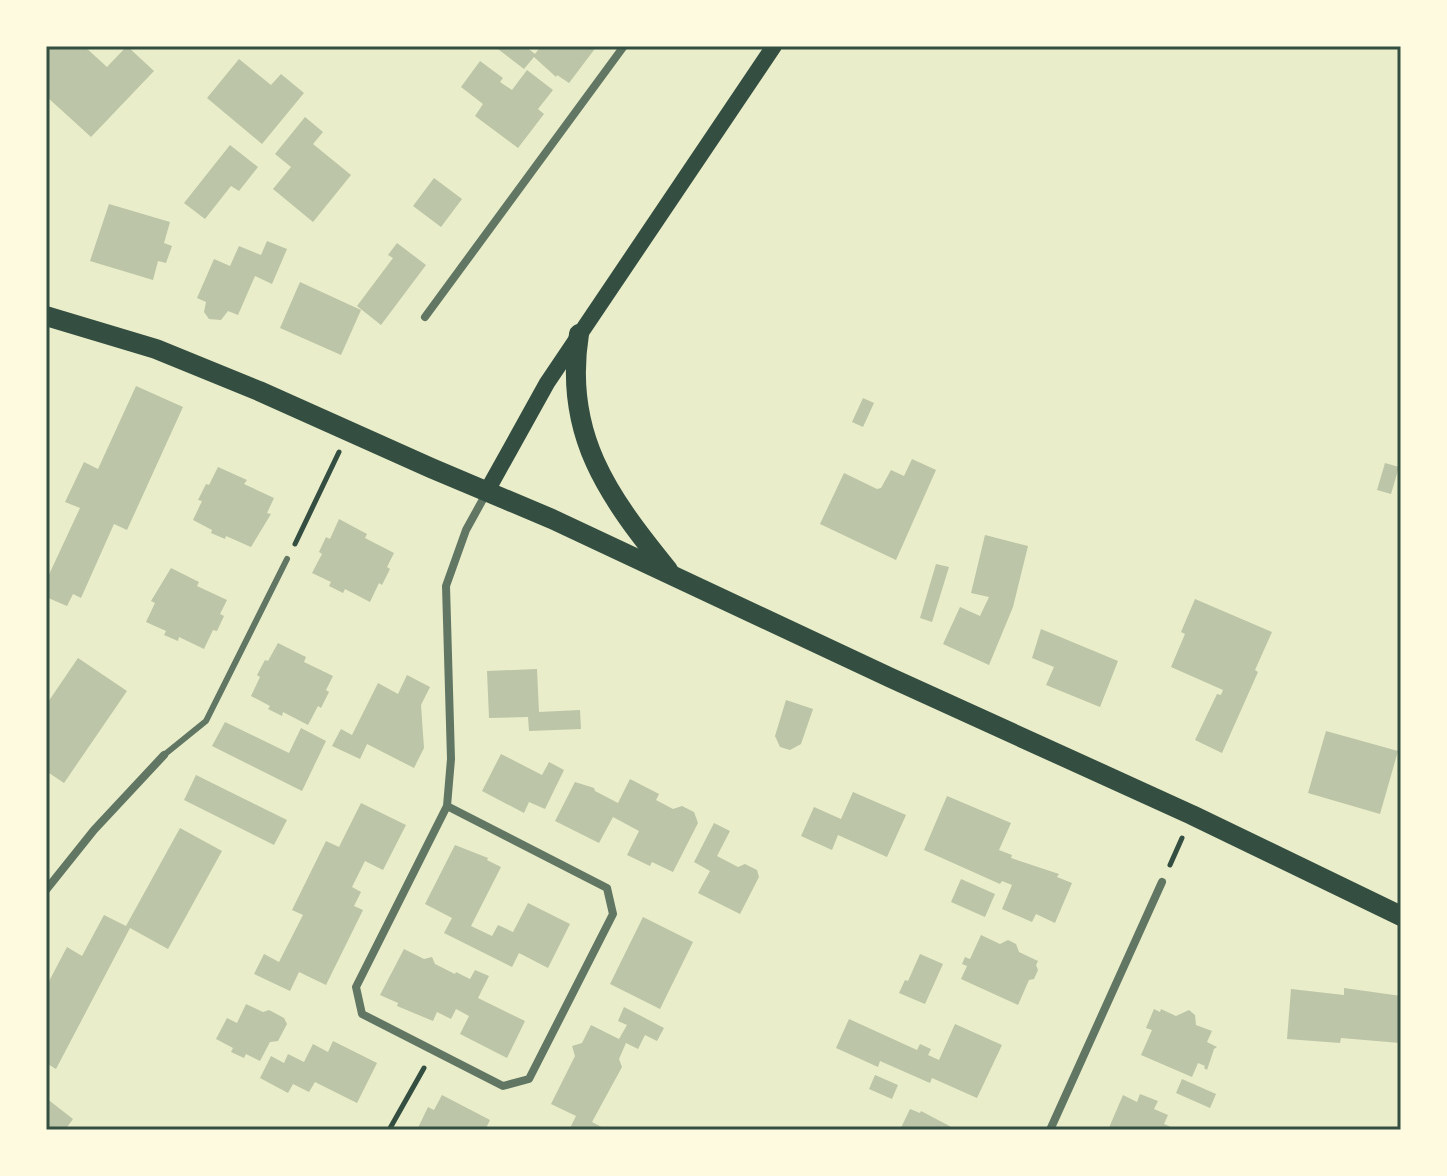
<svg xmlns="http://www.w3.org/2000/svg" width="1447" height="1176" viewBox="0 0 1447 1176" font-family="'Nunito Sans',sans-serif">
  <rect width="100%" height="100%" fill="#e9edc9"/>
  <g fill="#bcc5a7">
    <polygon points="46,46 84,46 107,67 127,46 154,71 91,137 46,96"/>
    <polygon points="501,46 525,46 535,54 541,46 597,46 569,83 557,75 556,77 534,57 524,69 498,49"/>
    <polygon points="239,59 271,85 281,74 304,93 262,144 207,98"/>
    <polygon points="480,61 503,78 500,82 512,90 527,70 553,90 538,109 544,114 518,148 475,116 483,104 461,87"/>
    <polygon points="305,117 323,132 313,144 351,175 313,222 273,189 291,167 275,154"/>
    <polygon points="230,145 258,167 239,191 231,186 205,219 184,203"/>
    <polygon points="434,178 462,199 441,227 413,206"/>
    <polygon points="109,204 170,222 164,243 172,246 166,263 158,261 153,280 90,261"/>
    <polygon points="267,241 287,249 272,284 255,276 238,315 228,311 221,320 209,319 204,312 206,302 197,298 214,259 230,266 239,246 261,255"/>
    <polygon points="397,243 426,265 381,325 357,306 393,258 388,255"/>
    <polygon points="300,282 361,310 341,355 280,328"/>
    <polygon points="136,386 183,407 127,530 114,524 81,598 73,594 67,606 46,597 46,581 80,508 65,502 84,462 98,469"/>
    <polygon points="863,398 874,403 863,427 852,422"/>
    <polygon points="912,459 936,470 896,560 820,524 844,473 877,489 881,488 891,470 904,476"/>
    <polygon points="1385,463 1399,467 1391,494 1377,490"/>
    <polygon points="218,467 247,480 244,484 274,498 267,513 271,514 251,547 226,536 225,539 211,533 212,530 193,520 202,501 198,500 206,484 209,485"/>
    <polygon points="339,519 367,534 365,538 394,553 387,567 390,569 382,585 379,583 370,602 345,589 343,593 329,586 331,582 312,573 322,554 319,552 326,537 330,539"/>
    <polygon points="985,535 1028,546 1013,607 989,665 943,644 960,607 980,616 989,597 971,593"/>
    <polygon points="936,564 949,567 932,622 920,618"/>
    <polygon points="171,568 199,582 197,586 227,600 220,614 224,616 217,631 213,630 204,649 179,637 178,641 164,635 166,631 146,622 155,603 151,601"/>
    <polygon points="1195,599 1272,632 1255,670 1258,672 1222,753 1195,740 1217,694 1221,695 1223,690 1171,667 1185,634 1181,632"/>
    <polygon points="1041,629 1118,661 1100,707 1046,685 1054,667 1032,658"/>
    <polygon points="278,643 306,657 304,662 333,676 326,690 329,692 321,708 318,706 308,725 283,712 282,716 268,709 270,706 251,696 260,677 257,675 265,660 268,661"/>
    <polygon points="78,658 127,691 64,783 46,771 46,705"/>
    <polygon points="537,669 539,712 580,710 581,729 529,731 528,717 489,718 487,671"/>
    <polygon points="407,675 430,687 421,705 424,748 414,768 367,744 360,759 332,746 341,729 352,735 378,683 398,694"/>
    <polygon points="786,700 813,709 801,744 790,750 780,747 775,736"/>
    <polygon points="225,722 289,753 301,728 326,741 302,791 212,746"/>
    <polygon points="1326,731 1398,751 1380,814 1308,793"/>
    <polygon points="501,754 542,775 549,762 564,770 545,809 529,802 524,813 482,791"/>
    <polygon points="196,775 287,820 274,845 184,800"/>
    <polygon points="630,779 659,794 656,800 673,809 682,806 694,812 698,823 673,872 652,862 650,866 627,855 639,831 613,817 599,843 555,821 575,782 594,788 595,791 618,803"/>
    <polygon points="853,792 906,815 887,857 838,835 832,850 801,836 814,807 841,819"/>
    <polygon points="947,796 1011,823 999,850 1012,855 1011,858 1059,874 1057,877 1072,883 1055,923 1036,914 1032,922 1002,909 1012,885 1002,881 1000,884 924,850"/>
    <polygon points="361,803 406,825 383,870 365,861 352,887 361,892 354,906 363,910 326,985 299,972 290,991 254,974 264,954 279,962 303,915 292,910 326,841 339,847"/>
    <polygon points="714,823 730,831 717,856 738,867 745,864 757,870 759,877 740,914 698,893 710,871 694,862"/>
    <polygon points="180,828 222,851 168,949 130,928 56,1069 46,1063 46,987 67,947 82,956 104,915 126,926"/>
    <polygon points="455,845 488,858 487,860 501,867 471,926 492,936 498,925 513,932 528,903 570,924 548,968 519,953 512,967 444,933 452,918 425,904"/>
    <polygon points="961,879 995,894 985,917 951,902"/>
    <polygon points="643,917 693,942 660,1009 610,984"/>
    <polygon points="981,935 1000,944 1008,940 1016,944 1019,952 1038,961 1036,965 1038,970 1034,979 1029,980 1018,1005 961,979 967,966 962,964 965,957 970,959"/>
    <polygon points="404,949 424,959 432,957 435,964 455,974 456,972 470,979 475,970 489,976 478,998 525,1021 507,1058 460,1034 469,1016 456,1009 451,1019 437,1012 433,1021 397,1006 398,1003 380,995"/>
    <polygon points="920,954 943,964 925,1004 899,993 905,980 908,981"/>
    <polygon points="1344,988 1401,996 1400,1043 1341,1038 1340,1043 1287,1039 1291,989 1344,995"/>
    <polygon points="246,1004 263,1012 269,1010 284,1018 287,1024 278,1041 270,1042 260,1061 246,1054 244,1058 231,1052 233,1048 216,1039 227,1018 237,1023"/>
    <polygon points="624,1007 664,1028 657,1041 645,1035 638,1049 626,1043 619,1059 622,1067 592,1122 607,1130 569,1130 576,1116 551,1104 575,1056 572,1046 582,1043 591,1025 619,1039 627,1025 618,1021"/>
    <polygon points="1154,1009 1160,1012 1161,1009 1176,1016 1189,1010 1195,1015 1196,1025 1212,1031 1207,1042 1217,1047 1214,1049 1207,1070 1204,1068 1205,1066 1198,1063 1192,1077 1141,1055 1152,1030 1146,1028"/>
    <polygon points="849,1019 917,1050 920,1044 931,1049 928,1055 939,1060 955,1024 1002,1045 977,1098 932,1078 930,1083 880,1061 878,1067 836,1048"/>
    <polygon points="333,1041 377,1063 357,1103 315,1082 309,1092 293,1084 288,1093 260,1078 271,1056 284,1063 288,1054 304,1062 313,1044 328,1052"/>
    <polygon points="875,1075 898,1085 892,1099 869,1089"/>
    <polygon points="1182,1079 1216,1094 1210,1108 1176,1093"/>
    <polygon points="1140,1094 1158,1101 1154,1109 1168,1115 1164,1124 1178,1130 1108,1130 1123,1095 1137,1102"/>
    <polygon points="442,1095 490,1120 485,1130 417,1130 428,1107 434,1110"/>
    <polygon points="46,1098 73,1119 65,1130 51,1130 46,1126"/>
    <polygon points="910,1109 920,1113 921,1111 957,1130 900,1130"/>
  </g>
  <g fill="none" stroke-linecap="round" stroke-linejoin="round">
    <g stroke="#344e41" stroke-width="5">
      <polyline points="295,544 339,452"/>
      <polyline points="1170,865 1182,838"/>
      <polyline points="389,1130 424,1068"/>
    </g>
    <polyline stroke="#617663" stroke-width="6" points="164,755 206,721 287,559"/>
    <g stroke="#617663" stroke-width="8">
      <polyline points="425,317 624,46"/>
      <polyline points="447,806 607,888 613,914 529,1079 503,1086 362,1014 356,987 447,806 451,759 446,586 466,530 487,492"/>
      <polyline points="46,890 94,830 164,755"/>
      <polyline points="1050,1130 1162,882"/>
    </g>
    <polyline stroke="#344e41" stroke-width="16" points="487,491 547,383 774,46"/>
    <g stroke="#344e41" stroke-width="20">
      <polyline points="46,316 156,349 259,391 431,468 552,519 891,678 1192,815 1401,916"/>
      <path d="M 579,334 C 563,434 608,496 668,570"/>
    </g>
  </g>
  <rect width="1447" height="1176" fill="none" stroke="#fefae0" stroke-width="96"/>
  <rect x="48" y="48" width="1351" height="1080" fill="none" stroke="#344e41" stroke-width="3"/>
</svg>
